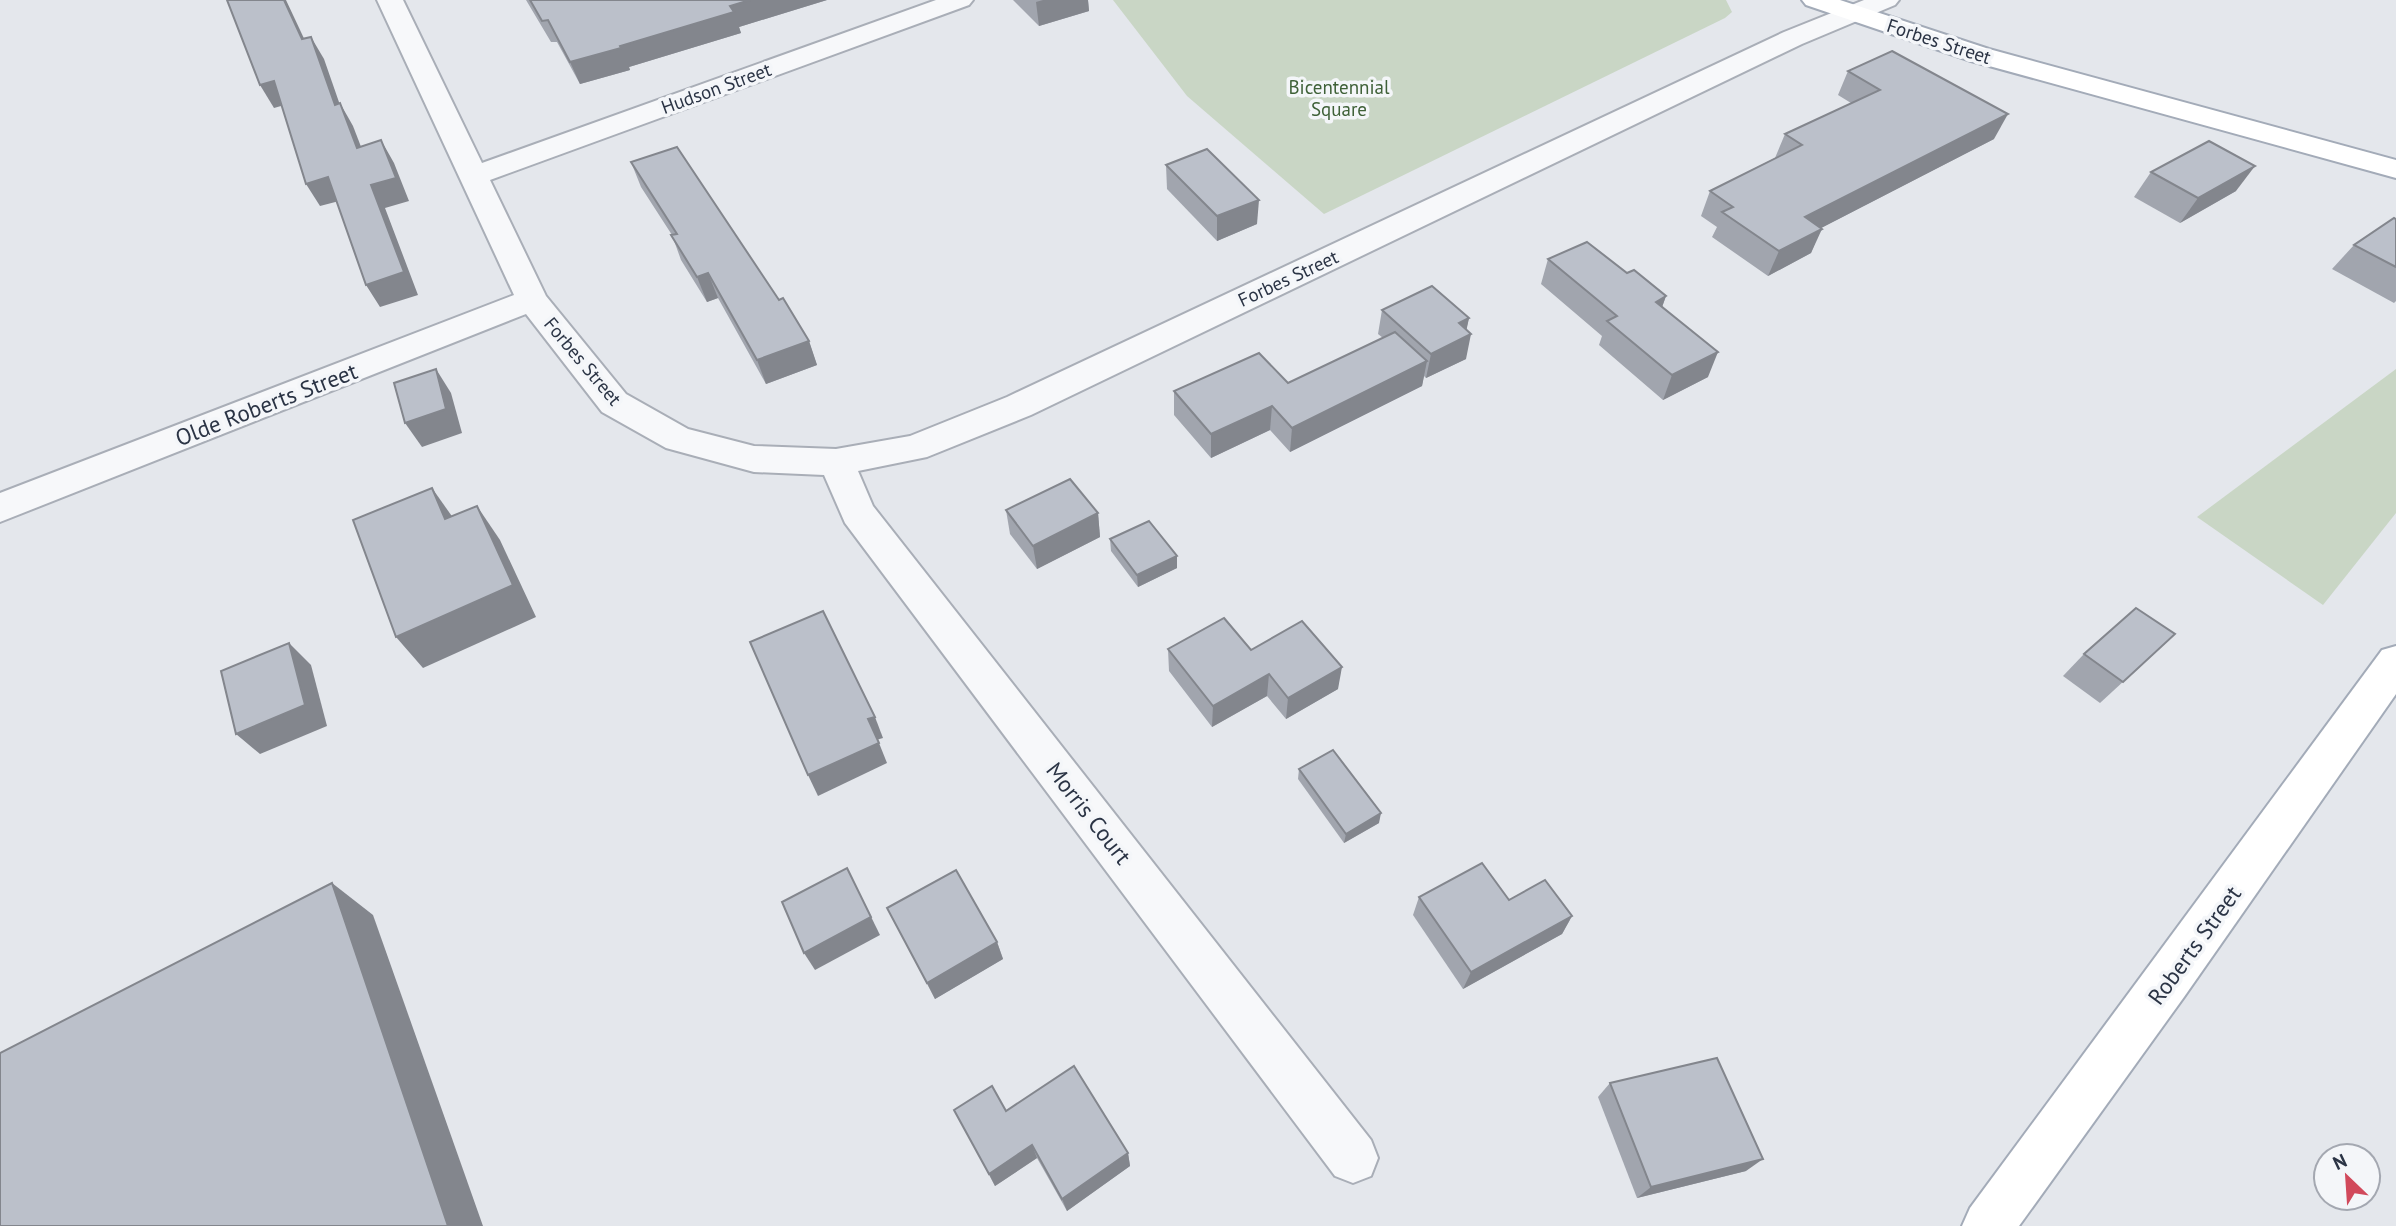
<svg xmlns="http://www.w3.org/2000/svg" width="2396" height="1226" viewBox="0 0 2396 1226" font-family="'PT Sans',sans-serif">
  <rect width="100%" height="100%" fill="#e4e7ec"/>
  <g fill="#c9d6c5">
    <polygon points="1113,0 1726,0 1732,12 1725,18 1324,214 1187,96"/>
    <polygon points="2396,369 2396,513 2323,605 2197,517"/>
  </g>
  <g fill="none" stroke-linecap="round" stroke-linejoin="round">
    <defs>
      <polygon id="minor" points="377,0 403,0 482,163 936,0 973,0 969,5 490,180 546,296 626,394 688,429 754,446 836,449 910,436 1007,397 1784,32 1864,0 1899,0 1895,5 1802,44 1031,415 927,457 858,471 873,506 1371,1140 1378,1158 1371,1176 1353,1183 1335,1176 845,523 824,475 754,472 666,448 602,412 526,314 0,522 0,493 514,295"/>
      <g id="major">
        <polygon points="1802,0 1840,0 1989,49 2396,160 2396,178 1971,61 1806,5"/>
        <polygon points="2396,646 2396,694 2184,997 2019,1226 1962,1226 1970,1208 2382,650"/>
      </g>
    </defs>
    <use href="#minor" stroke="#a9aeb7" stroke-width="4"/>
    <use href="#major" stroke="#a3abb8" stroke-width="4"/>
    <use href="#minor" fill="#f7f8fa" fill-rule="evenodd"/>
    <use href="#major" fill="#fff" fill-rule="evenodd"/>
  </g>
  <g fill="#a1a5ae">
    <polygon points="526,0 827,0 739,27 741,33 629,67 630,70 580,84 557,42 551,42"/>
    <polygon points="1013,0 1088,0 1089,11 1039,26"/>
    <polygon points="1848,71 1994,139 1821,228 1811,253 1768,276 1712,237 1717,227 1701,216 1710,191 1775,158 1785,134 1851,103 1838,95"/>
    <polygon points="631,162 779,300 809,341 817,365 766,384 718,298 707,302 681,260 672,235 641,187"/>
    <polygon points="1166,165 1257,224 1217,241 1167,189"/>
    <polygon points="2151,172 2236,191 2180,223 2134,197"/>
    <polygon points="2396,219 2396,301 2394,303 2332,269 2354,245"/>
    <polygon points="1548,259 1627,273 1666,296 1662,307 1708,377 1663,400 1599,345 1602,336 1541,284"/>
    <polygon points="1382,310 1469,318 1466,330 1466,359 1426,378 1424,376 1422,386 1290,452 1270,430 1211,458 1174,415 1174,391 1288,383 1383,338 1378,334"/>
    <polygon points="1006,510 1098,513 1100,537 1037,569 1010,534"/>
    <polygon points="1110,539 1177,556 1177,568 1138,587 1111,551"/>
    <polygon points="2175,634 2100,703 2063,676 2084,654"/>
    <polygon points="1168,649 1251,650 1338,689 1286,719 1267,696 1212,727 1169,671"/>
    <polygon points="1299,769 1379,823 1344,843 1298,779"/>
    <polygon points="1419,897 1509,900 1572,916 1562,934 1463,989 1413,915"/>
    <polygon points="887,908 997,942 1003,959 935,999"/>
    <polygon points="1610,1083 1746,1171 1637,1198 1598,1097"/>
    <polygon points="954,1110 1006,1111 1128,1153 1130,1166 1067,1211 1037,1158 995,1186"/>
  </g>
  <g fill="#83868d">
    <polygon points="284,0 286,0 315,62 302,39"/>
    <polygon points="750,0 827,0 739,27 741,33 629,67 630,70 580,84 570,62 620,46 730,6"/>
    <polygon points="1043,0 1088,0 1089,11 1039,26 1036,2"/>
    <polygon points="311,37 324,59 348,128 335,105"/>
    <polygon points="274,81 288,104 274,108 260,85"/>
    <polygon points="340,103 353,126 370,170 357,148"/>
    <polygon points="2008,114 1994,139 1794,242 1805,217"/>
    <polygon points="381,140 394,163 409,201 385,208 418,295 380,307 366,285 371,185"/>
    <polygon points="2255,166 2236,191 2180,223 2198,198"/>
    <polygon points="328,177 343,200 320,206 306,184"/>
    <polygon points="1259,200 1257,224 1217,241 1217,216"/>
    <polygon points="1822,229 1811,253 1768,276 1779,251"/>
    <polygon points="708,273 718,298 707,302 697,277"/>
    <polygon points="1666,296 1657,321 1656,302"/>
    <polygon points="1469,318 1465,337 1471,334 1466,359 1426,378 1431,354 1459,323"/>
    <polygon points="809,341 817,365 766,384 757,360"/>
    <polygon points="1718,352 1708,377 1663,400 1672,375"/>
    <polygon points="1427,361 1422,386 1290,452 1292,428"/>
    <polygon points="436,369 451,393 462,433 422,447 405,423"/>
    <polygon points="1272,406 1270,430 1211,458 1211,434"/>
    <polygon points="432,488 456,522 445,519"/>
    <polygon points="477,506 500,540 536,617 423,668 396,637"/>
    <polygon points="1098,513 1100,537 1037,569 1033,546"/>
    <polygon points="1177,556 1177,568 1138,587 1137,575"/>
    <polygon points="289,643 311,665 327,726 260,754 236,734"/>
    <polygon points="1342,667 1338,689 1286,719 1288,698"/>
    <polygon points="1269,674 1267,696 1212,727 1213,706"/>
    <polygon points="875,717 883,738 876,740 868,719"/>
    <polygon points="879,743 887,763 818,796 808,775"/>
    <polygon points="1381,813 1379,823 1344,843 1346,834"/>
    <polygon points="847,868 880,935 815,970 804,953"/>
    <polygon points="332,883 373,915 483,1226 448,1226"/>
    <polygon points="1572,916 1562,934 1463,989 1471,972"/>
    <polygon points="997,942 1003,959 935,999 927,983"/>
    <polygon points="1032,1145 1037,1158 995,1186 989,1174"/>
    <polygon points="1128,1153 1130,1166 1067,1211 1062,1199"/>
    <polygon points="1763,1159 1746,1171 1637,1198 1651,1187"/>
  </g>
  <g fill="#bbc0ca" stroke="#83868d" stroke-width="2">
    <polygon points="227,0 284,0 302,39 311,37 335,105 340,103 357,148 381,140 396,178 371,185 404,272 366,285 328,177 306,184 274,81 260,85"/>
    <polygon points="530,0 750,0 730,6 734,12 620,46 621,48 570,62 548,20 542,21"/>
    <polygon points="1892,51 2008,114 1805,217 1822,229 1779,251 1722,212 1733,207 1710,191 1802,145 1785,134 1880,90 1848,71"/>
    <polygon points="2209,141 2255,166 2198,198 2151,172"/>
    <polygon points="677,147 779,300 783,298 809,341 757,360 708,273 697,277 671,235 677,234 631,162"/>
    <polygon points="1207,149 1259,200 1217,216 1166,165"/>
    <polygon points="2394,218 2396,219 2396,267 2354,245"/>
    <polygon points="1587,242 1627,273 1634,270 1666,296 1656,302 1718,352 1672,375 1607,321 1617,316 1548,259"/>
    <polygon points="1432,286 1469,318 1459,323 1471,334 1431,354 1382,310"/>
    <polygon points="1395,332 1427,361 1292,428 1272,406 1211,434 1174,391 1259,353 1288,383"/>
    <polygon points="436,369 446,409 405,423 394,383"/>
    <polygon points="1070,479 1098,513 1033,546 1006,510"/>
    <polygon points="432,488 445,519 477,506 513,585 396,637 353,520"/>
    <polygon points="1149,521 1177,556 1137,575 1110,539"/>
    <polygon points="2136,608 2175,634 2123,682 2084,654"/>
    <polygon points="823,611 875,717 868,719 879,743 808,775 750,642"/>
    <polygon points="1224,618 1251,650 1302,621 1342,667 1288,698 1269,674 1213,706 1168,649"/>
    <polygon points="289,643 305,705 236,734 221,671"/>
    <polygon points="1333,750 1381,813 1346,834 1299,769"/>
    <polygon points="1482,863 1509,900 1545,880 1572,916 1471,972 1419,897"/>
    <polygon points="847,868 871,917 804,953 782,902"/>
    <polygon points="956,870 997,942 927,983 887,908"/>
    <polygon points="332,883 448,1226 0,1226 0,1053"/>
    <polygon points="1717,1058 1763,1159 1651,1187 1610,1083"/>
    <polygon points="1074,1066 1128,1153 1062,1199 1032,1145 989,1174 954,1110 992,1086 1006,1111"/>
  </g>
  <g text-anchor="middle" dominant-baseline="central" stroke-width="7" stroke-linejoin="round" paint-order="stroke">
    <g font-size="19" fill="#2b3445" stroke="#f4f6f9">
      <text transform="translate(1939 41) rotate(18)">Forbes Street</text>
      <text transform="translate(716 88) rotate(-20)">Hudson Street</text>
      <text transform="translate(1288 278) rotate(-25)">Forbes Street</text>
      <text transform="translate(583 361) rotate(50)">Forbes Street</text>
    </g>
    <g font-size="19" fill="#3f6138" stroke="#f4f6f9">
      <text x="1339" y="87">Bicentennial<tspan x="1339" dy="22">Square</tspan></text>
    </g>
    <g font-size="23" fill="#2b3445" stroke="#f4f6f9">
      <text transform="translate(266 404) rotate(-21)">Olde Roberts Street</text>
      <text transform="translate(1089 813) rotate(52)">Morris Court</text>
      <text transform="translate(2194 945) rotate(-54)">Roberts Street</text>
    </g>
  </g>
  <g transform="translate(2347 1177) rotate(335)"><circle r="33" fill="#f4f6f9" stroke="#a4a8b1" stroke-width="2"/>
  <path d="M0-5L12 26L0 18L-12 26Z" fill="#d1495b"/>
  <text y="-10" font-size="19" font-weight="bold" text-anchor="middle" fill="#2b3445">N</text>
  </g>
</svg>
